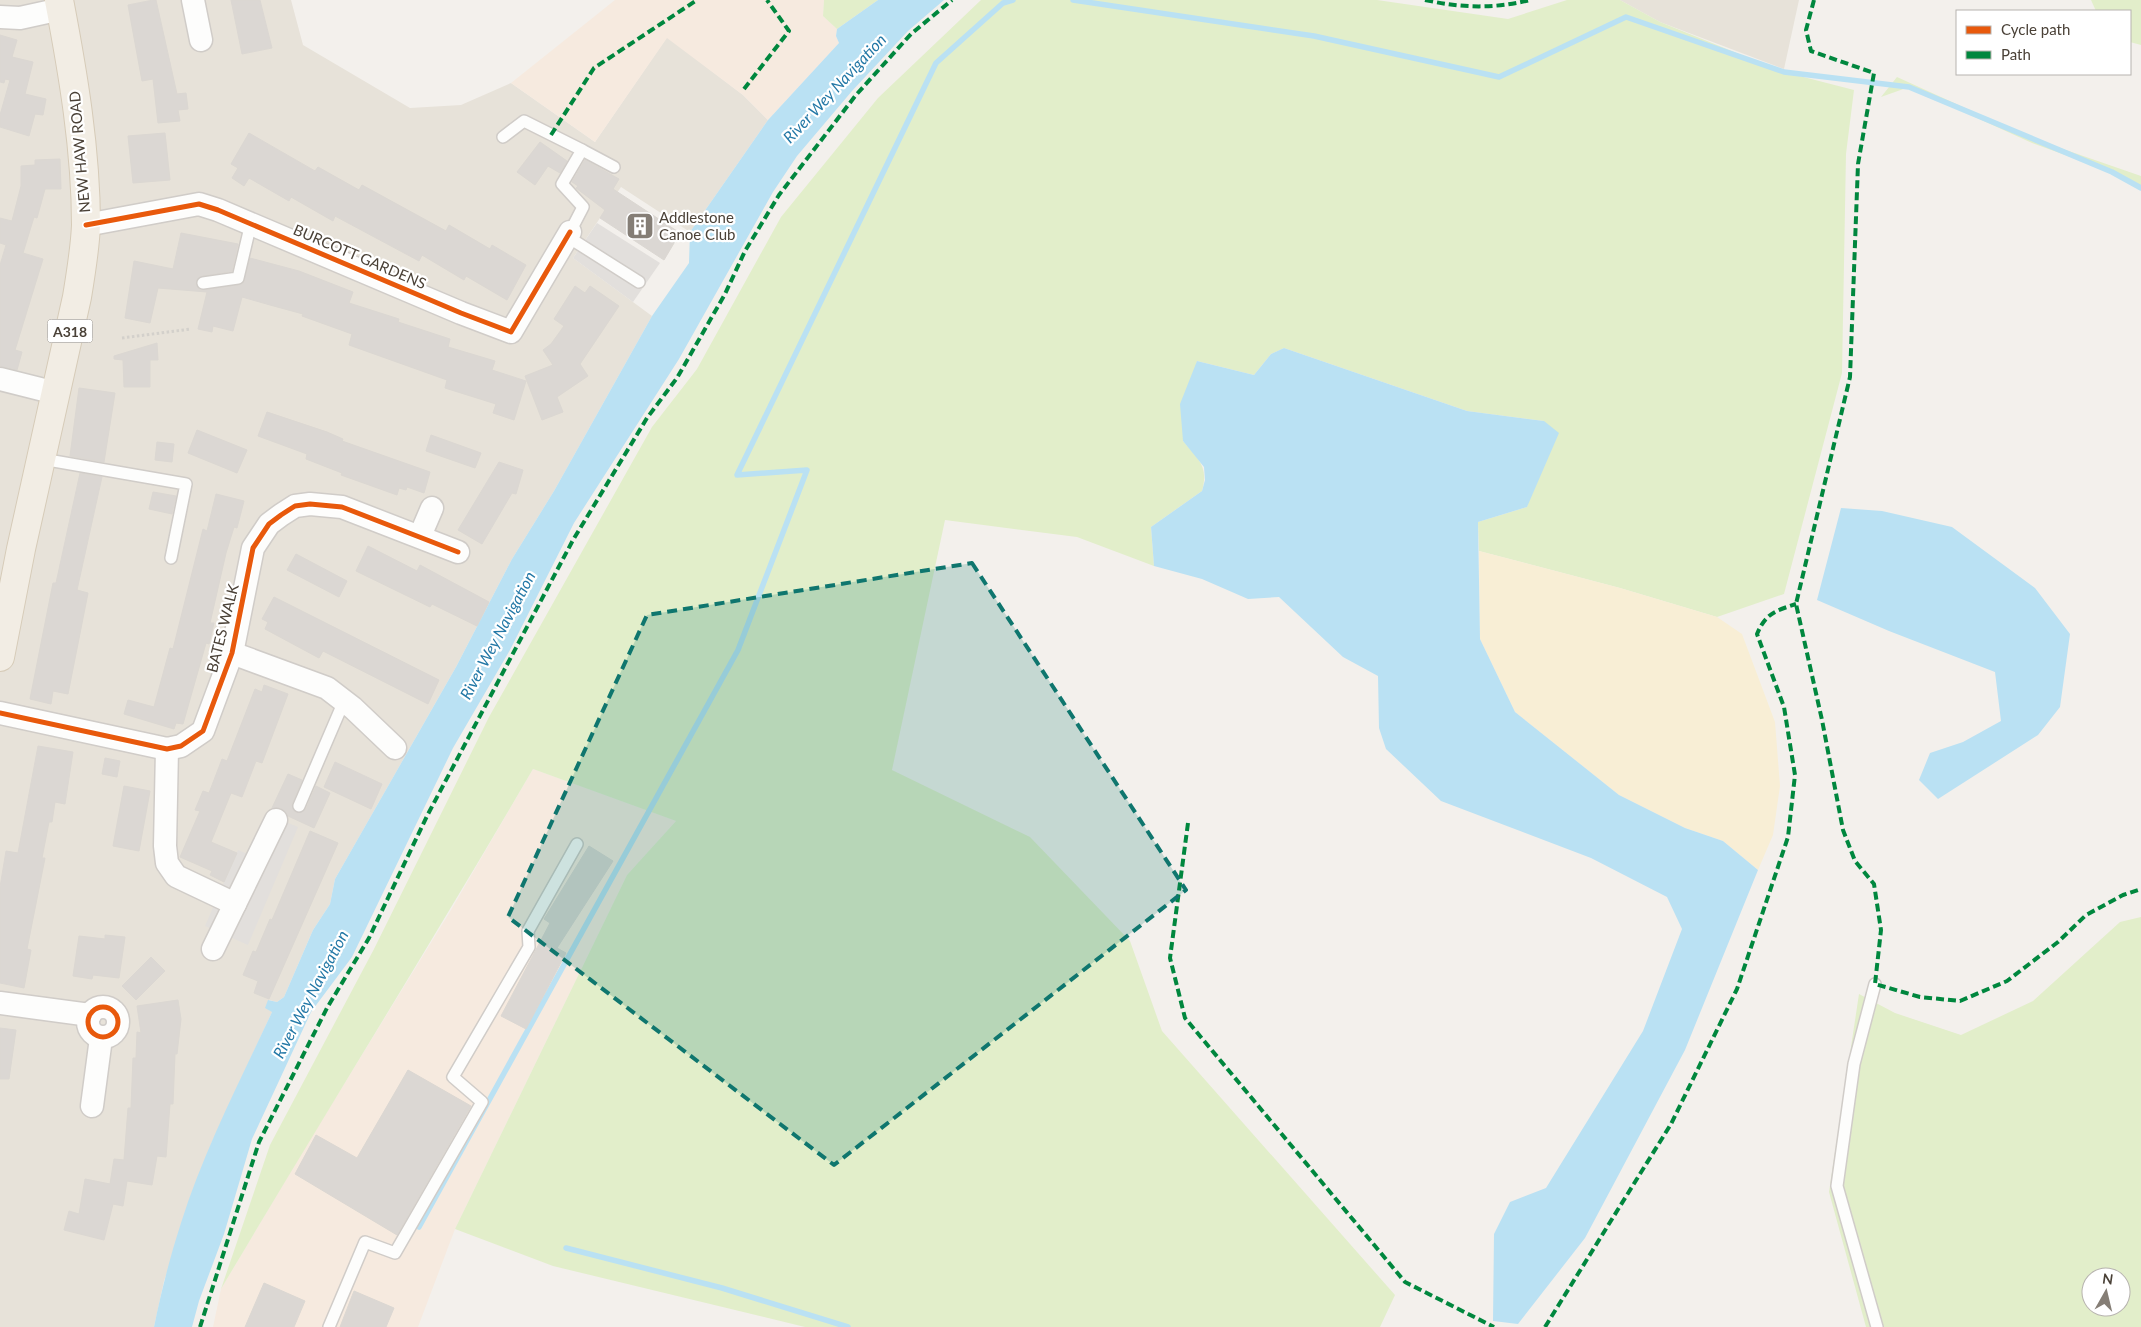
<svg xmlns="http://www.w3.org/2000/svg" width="2141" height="1327" viewBox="0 0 2141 1327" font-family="Lato,sans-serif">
  <rect width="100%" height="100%" fill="#f3f0ec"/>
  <g fill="#e7e2d9">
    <polygon points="0,0 291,0 303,45 410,108 461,105 511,83 595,142 667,37 743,95 768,120 690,232 621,187 573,258 652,316 554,491 512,559 456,667 335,879 330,904 313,930 284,997 277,1002 269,1000 272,1012 212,1142 164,1281 154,1327 0,1327"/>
    <polygon points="1620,0 1799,0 1784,69 1660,22"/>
  </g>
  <g fill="#f6eadf">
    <polygon points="615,0 824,0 823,16 837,29 836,36 839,43 768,120 743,95 667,38 595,142 511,83"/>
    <polygon points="533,769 676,821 627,875 455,1229 418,1327 213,1327 221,1289 303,1151 451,910"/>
  </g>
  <g fill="#e2eeca" fill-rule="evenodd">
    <polygon points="824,0 878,0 837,29 823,16"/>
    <path d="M 981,0 L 1377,0 L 1508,19 L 1567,0 L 1620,0 L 1660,22 L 1784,72 L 1854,90 L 1846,154 L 1842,373 L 1784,594 L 1717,617 L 1620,588 L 1479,551 L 1478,522 L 1527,507 L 1544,421 L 1467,411 L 1284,348 L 1271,354 L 1254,375 L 1197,361 L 1183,441 C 1198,459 1209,466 1202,491 L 1151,527 L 1154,566 L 1077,537 L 945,520 L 892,770 L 1030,837 L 1130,941 L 1162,1031 L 1395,1295 L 1380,1327 L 805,1327 L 553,1266 L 455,1229 L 627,875 L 676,821 L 533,769 C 431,944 324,1115 221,1289 L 270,1145 L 374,949 L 489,717 L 652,427 L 697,369 L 781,217 L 878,98 Z"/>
    <polygon points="2091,0 2141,0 2141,45 2130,42 2130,11 2096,11"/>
    <polygon points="1897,77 2031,138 2141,176 2141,188 2112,172 2032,143 1909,87 1881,97"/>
    <path d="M 2141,917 L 2141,1327 L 1866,1327 L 1829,1192 L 1859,994 L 1895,1013 L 1961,1035 L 2033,1001 L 2120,922 ZM 2091,1277 L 2121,1277 L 2121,1307 L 2091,1307 Z"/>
  </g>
  <polygon fill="#f8eed5" points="1479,551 1620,588 1717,617 1742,634 1775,722 1780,786 1773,835 1758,870 1723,841 1685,828 1619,795 1515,712 1480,639"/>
  <g fill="#e2dfdc">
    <polygon points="597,223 660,263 633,302 573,258"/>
    <polygon points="268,815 298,827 248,945 205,926 238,850 250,855"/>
  </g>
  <g fill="#bae1f3">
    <path d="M 878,0 L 944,0 L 908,31 L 852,91 L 797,156 L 773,192 L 679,359 L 574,523 L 510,650 L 453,748 L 352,957 L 311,1012 L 252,1139 L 224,1234 L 199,1301 L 192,1327 L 154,1327 C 161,1292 170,1257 181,1223 C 204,1150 240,1081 272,1012 L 265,1008 L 268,1000 L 277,1002 L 284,997 L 313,930 L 330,904 L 335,879 L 456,667 L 512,559 L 554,491 L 652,316 L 689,263 L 690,232 L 768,120 L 839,43 L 836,36 L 837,29 Z"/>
    <polygon points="1284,348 1467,411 1544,421 1559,433 1527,507 1478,522 1480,639 1515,712 1619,795 1685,828 1723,841 1758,870 1685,1050 1585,1238 1518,1324 1493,1321 1494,1234 1510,1202 1546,1188 1643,1031 1682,929 1667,897 1591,858 1441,801 1386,749 1379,728 1378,676 1343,657 1279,597 1248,599 1202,579 1154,566 1151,527 1202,491 1205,480 1204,467 1183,441 1180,404 1197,361 1254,375 1271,354"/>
    <polygon points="1841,508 1882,511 1952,527 2035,588 2070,634 2060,707 2038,735 1938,799 1919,780 1930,753 1963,742 2001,721 1995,672 1889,631 1817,600"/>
  </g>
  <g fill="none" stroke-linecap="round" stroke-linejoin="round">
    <g stroke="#bae1f3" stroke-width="5.5">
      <polyline points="1073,0 1314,36 1499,77 1626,17 1784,72 1909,87 2112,172 2141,188"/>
      <polyline points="419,1227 738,650 807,470 737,475 936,63 1003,3 1013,0"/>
      <polyline points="566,1248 722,1288 848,1327"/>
    </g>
  </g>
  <g fill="#dbd7d3" stroke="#dbd7d2">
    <polygon points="153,0 156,0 177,94 186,93 188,109 178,110 180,121 158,123 153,79 142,81 128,5"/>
    <polygon points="231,0 260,0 272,48 242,54"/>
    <polygon points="0,35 17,40 12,57 33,62 25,94 46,99 43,115 35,114 29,136 0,127 0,115 10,80 5,79 4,83 0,82"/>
    <polygon points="165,133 170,180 133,183 128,136"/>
    <polygon points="249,133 315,171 318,167 359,190 362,185 446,231 449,225 490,249 492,245 526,265 507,300 466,276 464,280 422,255 419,261 335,216 333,221 291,197 289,201 249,178 244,186 232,178 238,168 231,164"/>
    <polygon points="540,142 567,161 560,173 548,166 535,185 517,172"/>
    <polygon points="60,159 61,189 45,189 37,218 34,217 23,253 43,259 15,350 22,352 17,370 0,366 0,265 6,245 0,243 0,218 12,221 21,186 21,166 35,165 35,160"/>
    <polygon points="585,160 619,179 613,189 680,233 664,260 600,218 605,210 576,188 578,186 572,182"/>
    <polygon points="181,233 238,244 232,271 199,277 196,284 200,290 243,284 250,258 299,271 353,292 349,303 399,319 398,322 450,339 448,347 495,361 492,370 526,381 514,420 493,413 496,404 445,388 447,380 349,345 352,334 302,316 303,314 270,305 242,297 233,331 213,326 212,332 198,329 207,292 158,288 150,323 125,318 134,261 173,269"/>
    <polygon points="575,286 585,293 590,286 619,306 580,364 588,376 557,397 563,412 542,420 525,376 553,365 543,350 551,344 564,326 554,319"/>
    <polygon points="157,343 158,360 150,360 150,387 124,387 123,360 114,359 114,356"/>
    <polygon points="79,388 115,393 104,462 70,456"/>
    <polygon points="267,412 327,432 343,439 342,441 430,472 424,493 407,487 406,490 399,488 397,495 341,475 342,473 306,459 307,454 258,436"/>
    <polygon points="197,430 247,450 237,473 188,453"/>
    <polygon points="431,435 481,453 475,468 426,451"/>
    <polygon points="157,442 174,444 172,462 155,460"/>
    <polygon points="499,462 523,470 516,494 512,493 482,544 458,530"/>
    <polygon points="80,473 102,477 77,590 88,593 68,694 53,691 51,704 30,699 53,583 56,583"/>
    <polygon points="153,492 176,496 172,514 149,509"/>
    <polygon points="216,494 244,501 237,528 234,527 226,553 210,623 214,623 209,644 206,643 183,724 176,723 174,729 124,714 128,700 154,707 170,648 173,649 203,529 207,531"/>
    <polygon points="368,546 417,571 420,565 489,602 477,626 432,604 430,607 356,571"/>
    <polygon points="296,554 347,581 339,597 287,570"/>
    <polygon points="274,597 439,680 428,704 323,651 319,658 265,629 268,622 262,619"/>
    <polygon points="264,685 288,694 262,763 256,761 242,797 231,793 211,842 237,853 224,882 210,875 212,871 180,857 200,811 195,810 203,791 209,793 222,759 227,761 255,689 262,692"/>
    <polygon points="38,746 73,752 65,804 55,802 52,822 49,822 42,858 45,858 27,949 31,950 24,988 0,983 0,887 6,851 18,853"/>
    <polygon points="105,758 120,761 117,777 102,774"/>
    <polygon points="335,762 382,784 371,809 324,787"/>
    <polygon points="288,774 302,780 292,804 296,813 300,813 306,809 316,786 330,793 314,828 288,816 281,808 272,808"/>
    <polygon points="124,786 150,791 139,851 113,846"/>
    <polygon points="310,831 338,843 269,999 254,993 258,981 243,975 253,951 256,952 270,919 272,920"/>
    <polygon points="589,846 613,861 557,948 566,953 526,1029 501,1016 550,923 544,919"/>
    <polygon points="105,935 125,937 119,978 93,975 92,979 73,976 79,936 105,939"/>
    <polygon points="151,957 165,971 136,1000 122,986"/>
    <polygon points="178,1000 181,1019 177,1054 175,1054 173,1104 170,1104 166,1157 157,1156 152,1185 127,1181 123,1206 113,1204 104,1240 64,1230 69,1211 79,1214 85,1179 110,1184 114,1159 124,1160 128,1108 131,1108 133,1058 136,1058 137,1032 141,1033 137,1006"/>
    <polygon points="0,1028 16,1030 9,1079 0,1079"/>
    <polygon points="408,1070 471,1106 397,1235 295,1174 316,1135 357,1158"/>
    <polygon points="264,1283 305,1301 294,1327 245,1327"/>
    <polygon points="354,1291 394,1308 386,1327 340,1327"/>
  </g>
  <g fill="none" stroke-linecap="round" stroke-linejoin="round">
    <defs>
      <g id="lane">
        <polyline points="503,137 524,121 582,150"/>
        <polyline points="570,232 583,207 562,184 582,150 614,167"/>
        <polyline points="568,237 639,282"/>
        <polyline points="203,283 238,278 251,223"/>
        <polyline points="42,459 186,484 171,558"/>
        <polyline points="299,806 344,701"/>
        <polyline points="1875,984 1854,1064 1837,1186 1877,1327"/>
        <polyline points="329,1327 365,1242 395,1253 482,1102 453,1077 529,947 528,931 577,844"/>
      </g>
      <g id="street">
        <polyline points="193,0 201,40"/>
        <polyline points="0,17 20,18 61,9"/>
        <polyline points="86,225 199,204 218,210 461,313 511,332 570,232"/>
        <polyline points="0,379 56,393"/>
        <polyline points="420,536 432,508"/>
        <polyline points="232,653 327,688 353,708 395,748"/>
        <polyline points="0,713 167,749 181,746 203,731 232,653 253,548 269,524 281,515 295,506 310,504 342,507 458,552"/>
        <polyline points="167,749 165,846 167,863 176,876 235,904"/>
        <polyline points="213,949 276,820"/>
        <polyline points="0,1003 90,1015"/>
        <circle cx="103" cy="1022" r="15"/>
        <polyline points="92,1106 101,1038"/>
      </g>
      <path id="primary" d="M 0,657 L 21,549 L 77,297 C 81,273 85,249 86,225 C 86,150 73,73 59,0"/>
    </defs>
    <use href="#lane" stroke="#d0ccc8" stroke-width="14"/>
    <use href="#street" stroke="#d0ccc8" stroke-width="25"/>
    <use href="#primary" stroke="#d6cbb8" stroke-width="30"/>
    <polyline stroke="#d3d0cb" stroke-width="3" stroke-dasharray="2.5 2.5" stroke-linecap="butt" points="122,338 191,329"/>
    <use href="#lane" stroke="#fdfdfc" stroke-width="11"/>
    <use href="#street" stroke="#fdfdfc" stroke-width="22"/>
    <use href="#primary" stroke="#f2ede4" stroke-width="28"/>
    <g stroke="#00873e" stroke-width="4" stroke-dasharray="8 4" stroke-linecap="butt">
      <path d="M 1425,0 C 1462,8 1493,9 1530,0"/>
      <polyline points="1814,0 1806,30 1811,51 1874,73 1858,164 1850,377 1796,604 1822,720 1843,830 1855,861 1874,884 1881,930 1875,984 1920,997 1960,1001 2007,981 2058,942 2086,915 2123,895 2141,889"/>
      <polyline points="744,89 789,31 767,0"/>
      <polyline points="551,135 594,68 697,0"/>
      <polyline points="1188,823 1170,958 1185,1018 1405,1282 1494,1327"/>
      <polyline points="200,1327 259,1142 327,1008 369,938 427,816 573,540 647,418 677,378 725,294 745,251 779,195 856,95 911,34 952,0"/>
      <path d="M 1545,1327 L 1671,1124 L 1737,989 L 1788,837 L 1795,775 L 1784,707 L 1757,634 C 1766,613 1775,611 1796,604"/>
    </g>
    <defs>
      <g id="cycleway">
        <polyline points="86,225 199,204 218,210 461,313 511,332 570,232"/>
        <polyline points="0,713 167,749 181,746 203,731 232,653 253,548 269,524 281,515 295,506 310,504 342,507 458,552"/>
        <circle cx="103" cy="1022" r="15"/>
      </g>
    </defs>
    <use href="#cycleway" stroke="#fff" stroke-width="8"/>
    <use href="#cycleway" stroke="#e8590c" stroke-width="5"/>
  </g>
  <path fill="#0f766e" fill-opacity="0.2" stroke="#0f766e" stroke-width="4" stroke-dasharray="10 6" stroke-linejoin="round" d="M 972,563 L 1186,890 L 834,1165 L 508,917 L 647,615 Z"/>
  <defs>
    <symbol id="building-square" viewBox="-11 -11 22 22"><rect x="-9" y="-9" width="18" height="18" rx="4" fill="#857e76" stroke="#fff"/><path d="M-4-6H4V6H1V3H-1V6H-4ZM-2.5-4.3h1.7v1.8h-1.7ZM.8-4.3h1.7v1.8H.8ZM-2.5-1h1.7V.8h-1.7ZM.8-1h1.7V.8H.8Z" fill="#fff"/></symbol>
  </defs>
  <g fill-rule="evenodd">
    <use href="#building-square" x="624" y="210" width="32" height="32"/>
  </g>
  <g text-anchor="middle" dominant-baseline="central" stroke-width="4.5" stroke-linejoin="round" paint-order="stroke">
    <rect fill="#fff" stroke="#807a73" stroke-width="1" x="47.5" y="319.5" width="45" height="23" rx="4"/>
    <g font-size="14" font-weight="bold" fill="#4a4137">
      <text x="70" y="331">A318</text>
    </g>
    <g font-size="15" fill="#4a4137" stroke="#fff">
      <text transform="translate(79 152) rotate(-95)">NEW HAW ROAD</text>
      <text transform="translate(360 256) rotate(23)">BURCOTT GARDENS</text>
      <text transform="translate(222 628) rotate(-76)">BATES WALK</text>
    </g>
    <g font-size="15" fill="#4a4137" stroke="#fff" text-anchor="start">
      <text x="659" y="217">Addlestone<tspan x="659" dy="17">Canoe Club</tspan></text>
    </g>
    <g font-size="16" font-style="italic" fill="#2378a6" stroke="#fff">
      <text transform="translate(834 88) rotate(-47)">River Wey Navigation</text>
      <text transform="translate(497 635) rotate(-62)">River Wey Navigation</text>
      <text transform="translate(310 994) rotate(-62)">River Wey Navigation</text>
    </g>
  </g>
  <rect x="1956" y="10" width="175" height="65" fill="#ffffff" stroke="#b7b3af"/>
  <rect x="1966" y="26" width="25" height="8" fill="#e8590c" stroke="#b7b3af"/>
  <text x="2001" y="35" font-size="15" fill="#4a4137">Cycle path</text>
  <rect x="1966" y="51" width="25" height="8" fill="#00873e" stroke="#b7b3af"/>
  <text x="2001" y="60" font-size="15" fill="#4a4137">Path</text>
  <g transform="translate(2106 1292) rotate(8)"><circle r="24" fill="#ffffff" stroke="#b7b3af"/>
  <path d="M0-4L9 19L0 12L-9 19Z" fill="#857e76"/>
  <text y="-8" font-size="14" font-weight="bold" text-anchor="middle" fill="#4a4137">N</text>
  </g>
</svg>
